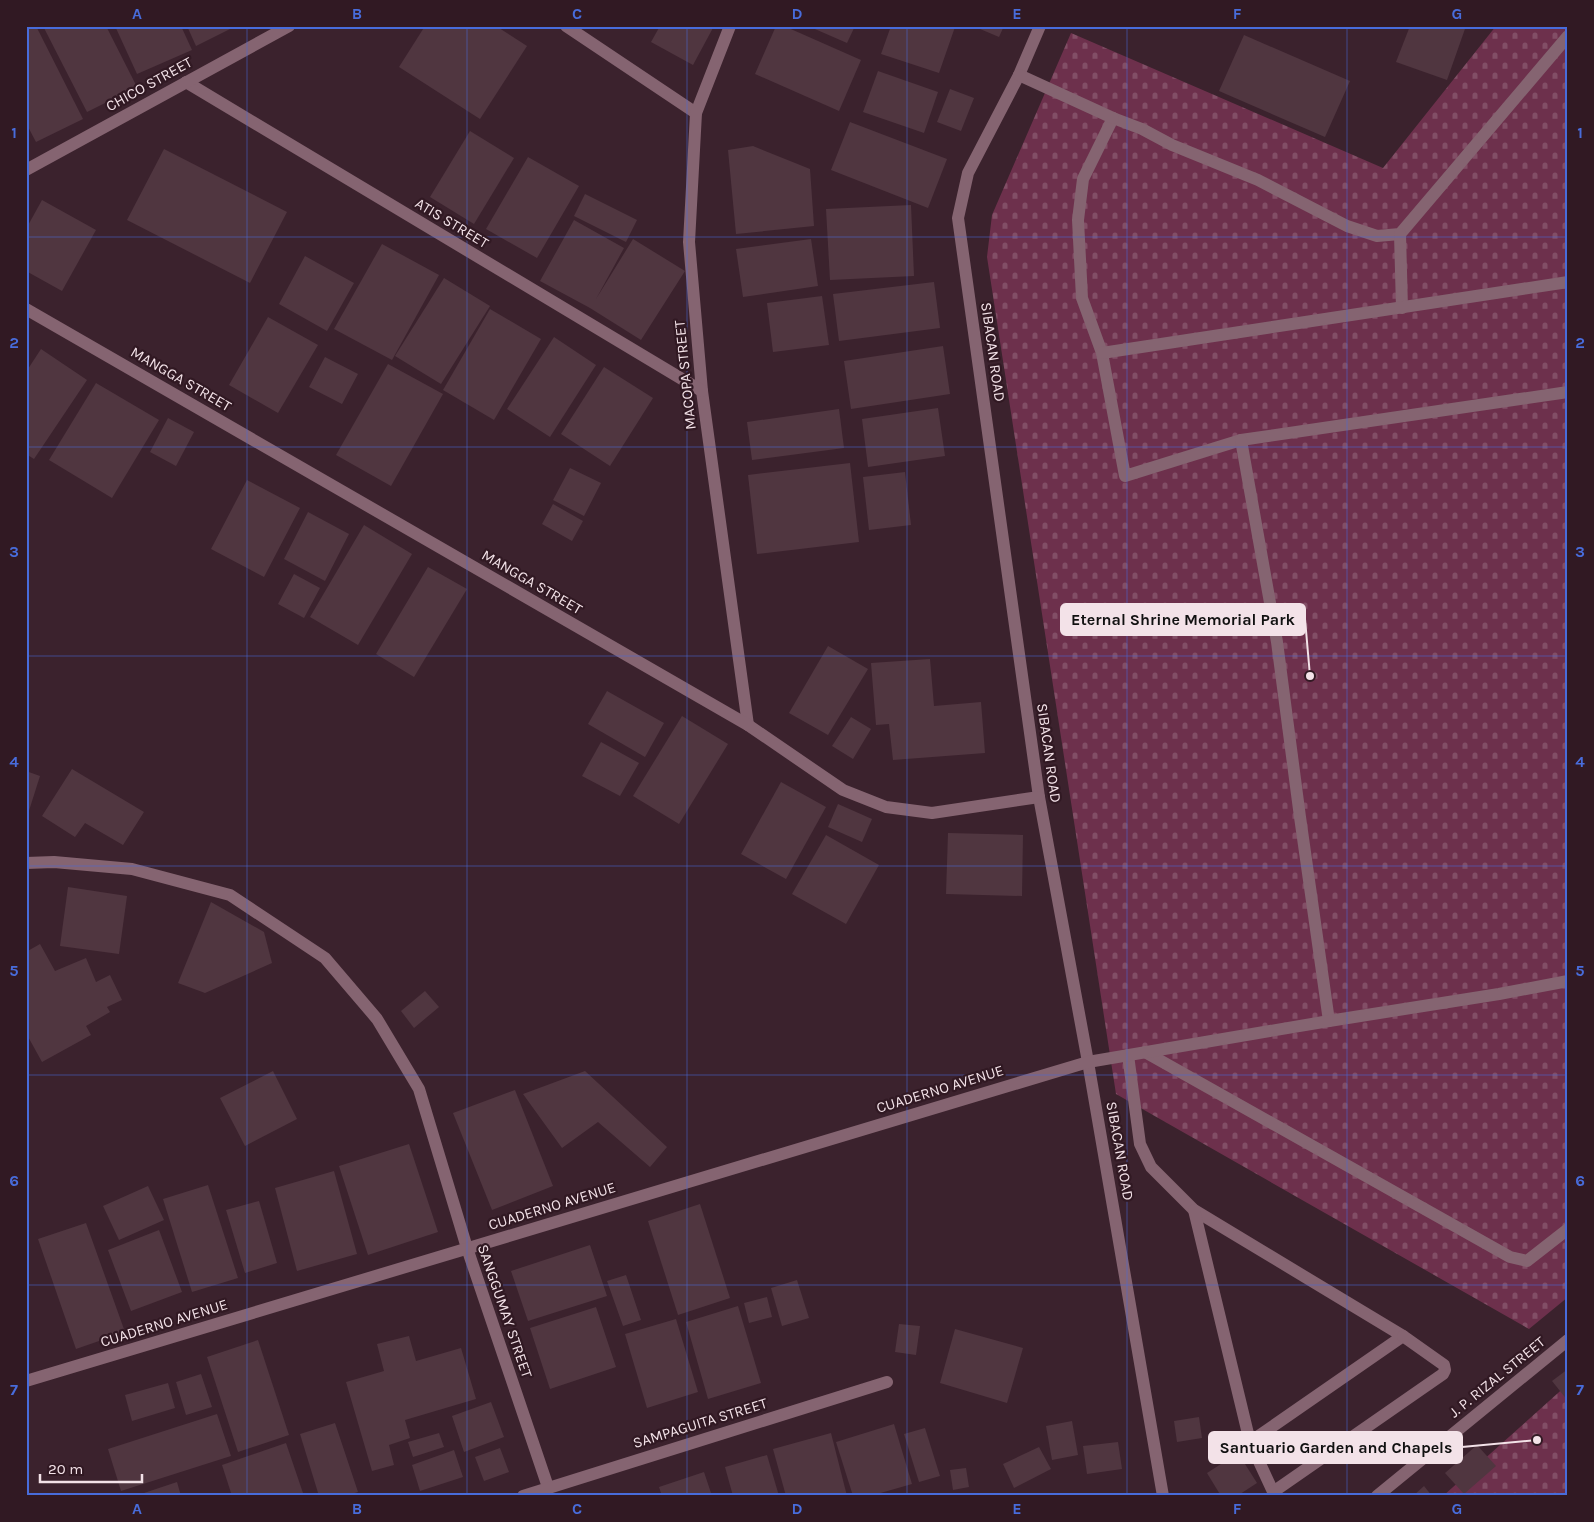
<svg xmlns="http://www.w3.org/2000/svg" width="1594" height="1522" viewBox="0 0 1594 1522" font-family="Karla,sans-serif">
  <defs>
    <pattern id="cemetery-stones" width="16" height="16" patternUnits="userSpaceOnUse" patternTransform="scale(1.25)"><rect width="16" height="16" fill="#6d304c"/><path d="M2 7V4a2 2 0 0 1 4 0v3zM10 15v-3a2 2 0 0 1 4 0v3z" fill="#824e66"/></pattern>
  </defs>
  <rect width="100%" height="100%" fill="#3b222d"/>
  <g fill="url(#cemetery-stones)">
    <polygon points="1496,26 1568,26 1568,1297 1529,1329 1116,1094 987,257 992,215 1071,33 1383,168"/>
    <polygon points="1568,1384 1568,1496 1443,1496"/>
  </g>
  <g fill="#503640">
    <polygon points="26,26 36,26 83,119 36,142 26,123"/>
    <polygon points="43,26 106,26 137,87 87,112"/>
    <polygon points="115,26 181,26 192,50 137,74"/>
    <polygon points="187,26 236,26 196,46"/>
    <polygon points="425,26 496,26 527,46 480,119 399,67"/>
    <polygon points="660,26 714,26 693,65 651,42"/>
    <polygon points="776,26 784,26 861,60 839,111 755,74"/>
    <polygon points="808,26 855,26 847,43"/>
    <polygon points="891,26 955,27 939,73 881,54"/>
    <polygon points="973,26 1004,26 999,37"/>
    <polygon points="1410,26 1466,26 1447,80 1396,62"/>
    <polygon points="1244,35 1350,81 1325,137 1219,91"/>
    <polygon points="878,71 938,92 924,133 863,112"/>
    <polygon points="950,89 974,98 961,131 937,122"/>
    <polygon points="850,122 947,159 928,208 831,170"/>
    <polygon points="470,131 514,158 474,224 430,197"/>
    <polygon points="753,146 810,169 814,226 736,234 728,150"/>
    <polygon points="164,149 287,212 250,283 127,220"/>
    <polygon points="528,157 579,186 537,258 486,229"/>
    <polygon points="585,194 637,220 626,242 574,216"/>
    <polygon points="42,200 96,230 62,291 26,271 26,229"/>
    <polygon points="911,205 914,276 830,280 826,209"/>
    <polygon points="574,220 624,248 596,299 633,239 685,271 641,340 590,308 540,281"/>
    <polygon points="811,239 818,286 743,297 736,249"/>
    <polygon points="382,244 439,275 392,360 334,329"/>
    <polygon points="305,256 354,283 327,331 279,304"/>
    <polygon points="444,278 490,306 441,384 395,356"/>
    <polygon points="934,282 940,328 839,341 833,294"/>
    <polygon points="822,296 829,345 773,352 767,303"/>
    <polygon points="490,309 541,339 494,420 443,390"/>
    <polygon points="268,317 318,345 278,413 229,385"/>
    <polygon points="554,337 596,365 550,437 507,409"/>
    <polygon points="943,346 950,394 851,409 844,361"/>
    <polygon points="41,349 87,380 34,459 26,454 26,372"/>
    <polygon points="325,357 358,374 342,404 309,387"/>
    <polygon points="388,364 443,394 391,486 336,455"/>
    <polygon points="604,367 653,398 610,466 561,434"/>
    <polygon points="96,383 159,420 112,498 49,460"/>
    <polygon points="938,408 945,456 868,467 862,419"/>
    <polygon points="839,409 844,448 752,460 747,422"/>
    <polygon points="168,418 194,432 176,466 150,452"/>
    <polygon points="850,463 859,542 757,554 748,475"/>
    <polygon points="570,468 601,483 584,516 553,500"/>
    <polygon points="905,472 911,525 869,530 863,477"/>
    <polygon points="247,480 300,508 264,577 211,549"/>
    <polygon points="553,504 583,521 572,541 542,524"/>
    <polygon points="308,512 349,534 325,581 284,559"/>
    <polygon points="364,525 412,554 358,645 310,617"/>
    <polygon points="428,567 467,589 414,677 376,654"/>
    <polygon points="294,574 320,588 304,618 278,604"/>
    <polygon points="828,646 868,669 828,735 789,713"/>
    <polygon points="930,659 934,706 981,702 985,753 893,760 889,724 876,725 871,663"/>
    <polygon points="607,691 664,723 645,757 588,724"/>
    <polygon points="682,716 728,744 679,824 633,796"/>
    <polygon points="851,717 871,729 853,759 832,746"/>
    <polygon points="601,742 639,763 620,796 582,776"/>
    <polygon points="72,769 144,812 123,845 85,823 75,837 42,816"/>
    <polygon points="26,771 40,776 27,817 26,817"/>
    <polygon points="781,782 826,807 786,879 741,854"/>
    <polygon points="838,804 872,819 862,842 828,827"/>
    <polygon points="948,833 1023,835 1022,896 946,894"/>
    <polygon points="826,835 879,865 846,924 792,894"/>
    <polygon points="68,887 127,896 119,954 60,946"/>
    <polygon points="211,902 264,932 272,963 205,993 178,983"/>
    <polygon points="40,944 55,971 86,958 96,982 110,975 122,1000 107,1007 110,1012 86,1026 91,1035 42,1062 26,1033 26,952"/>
    <polygon points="425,991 439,1007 414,1028 401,1011"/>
    <polygon points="273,1071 297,1119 245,1146 220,1098"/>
    <polygon points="585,1071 667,1147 650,1167 598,1122 562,1148 523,1094"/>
    <polygon points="515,1090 553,1186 492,1210 453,1113"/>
    <polygon points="409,1144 438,1232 368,1255 339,1166"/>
    <polygon points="334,1171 357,1254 297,1271 275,1188"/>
    <polygon points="208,1185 238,1278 192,1292 163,1199"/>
    <polygon points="148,1186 164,1220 119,1240 103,1206"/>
    <polygon points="259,1201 277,1263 245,1273 226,1210"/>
    <polygon points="700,1204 730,1298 678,1315 648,1221"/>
    <polygon points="86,1223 125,1332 76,1349 38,1239"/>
    <polygon points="159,1230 182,1292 131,1311 108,1250"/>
    <polygon points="590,1245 607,1296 528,1321 511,1271"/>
    <polygon points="626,1275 641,1320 623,1326 607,1281"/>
    <polygon points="797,1280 809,1318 782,1326 771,1288"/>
    <polygon points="767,1297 772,1317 749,1323 744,1303"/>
    <polygon points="738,1306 761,1383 708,1399 686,1322"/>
    <polygon points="596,1307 616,1367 550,1389 530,1328"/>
    <polygon points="676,1319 698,1392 647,1408 625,1334"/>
    <polygon points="899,1324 920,1326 916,1355 895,1352"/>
    <polygon points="955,1329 1023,1348 1007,1403 940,1383"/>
    <polygon points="409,1336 416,1361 461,1348 476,1399 405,1420 410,1438 389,1445 394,1465 372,1471 346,1382 384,1371 377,1344"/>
    <polygon points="258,1340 289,1435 238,1452 207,1357"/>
    <polygon points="1568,1369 1568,1401 1552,1381"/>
    <polygon points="201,1374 212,1407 186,1415 176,1382"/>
    <polygon points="168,1383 175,1408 132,1421 125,1395"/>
    <polygon points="491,1402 504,1437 464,1452 452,1416"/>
    <polygon points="217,1414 231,1456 121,1491 108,1449"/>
    <polygon points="1199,1417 1202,1438 1177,1442 1174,1421"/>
    <polygon points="1072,1421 1078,1455 1052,1460 1046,1426"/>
    <polygon points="335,1423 358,1492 345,1496 319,1496 300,1434"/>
    <polygon points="894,1424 912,1484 870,1496 853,1496 836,1442"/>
    <polygon points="925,1428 940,1476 919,1482 904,1434"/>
    <polygon points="439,1433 444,1447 413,1457 408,1442"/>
    <polygon points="831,1433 847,1496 786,1496 773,1449"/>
    <polygon points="1118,1442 1122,1469 1087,1474 1083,1446"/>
    <polygon points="286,1443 304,1496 232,1496 222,1465"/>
    <polygon points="1477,1445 1496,1466 1464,1494 1445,1473"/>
    <polygon points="1039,1447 1051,1469 1014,1488 1003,1464"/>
    <polygon points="500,1448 509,1472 484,1481 475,1457"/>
    <polygon points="454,1450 463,1477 420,1491 412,1465"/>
    <polygon points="1238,1453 1257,1483 1237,1496 1221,1496 1207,1473"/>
    <polygon points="767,1455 779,1496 733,1496 725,1467"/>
    <polygon points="966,1468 969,1487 953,1490 950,1470"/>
    <polygon points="704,1472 712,1496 662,1496 659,1487"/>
    <polygon points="177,1482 181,1496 138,1496 138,1495"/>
    <polygon points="1424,1486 1432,1496 1413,1496"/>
  </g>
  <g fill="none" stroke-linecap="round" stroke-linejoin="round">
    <g stroke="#856471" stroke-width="12">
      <polyline points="566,26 696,113"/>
      <polyline points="730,26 696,113 689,242 702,391 748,725"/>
      <polyline points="1040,26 1019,75 968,173 958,218 1039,797 1088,1062 1163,1496"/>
      <polyline points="1568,36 1400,234 1377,236 1347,226 1258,180 1172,145 1142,129 1113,118 1083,179 1078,220 1082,298 1102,353 1125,476 1241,440 1568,392"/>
      <polyline points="1019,75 1113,118"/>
      <polyline points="186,82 702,391"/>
      <polyline points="26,170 289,26"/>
      <polyline points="1400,234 1402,308"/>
      <polyline points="26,309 748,725 843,790 886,807 932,813 1039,797"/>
      <polyline points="1102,353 1568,282"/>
      <polyline points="1241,440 1277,642 1300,817 1329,1021"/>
      <polyline points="26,863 54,862 132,869 230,895 325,958 377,1019 419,1089 467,1248 548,1487"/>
      <polyline points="1145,1052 1510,1257 1527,1261 1568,1229"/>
      <polyline points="1128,1055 1140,1144 1151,1167 1194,1210 1403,1336 1250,1442"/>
      <polyline points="1194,1210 1250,1442 1275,1496"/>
      <polyline points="26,1381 1088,1062 1329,1021 1499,994 1568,981"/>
      <polyline points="1273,1492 1443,1374 1445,1370 1444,1365 1403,1336"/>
      <polyline points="523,1496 887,1382"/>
      <polyline points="1377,1496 1568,1340"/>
    </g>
  </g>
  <path fill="none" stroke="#486cdb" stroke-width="1" stroke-opacity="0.55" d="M 247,26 L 247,1496M 467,26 L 467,1496M 687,26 L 687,1496M 907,26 L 907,1496M 1127,26 L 1127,1496M 1347,26 L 1347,1496M 26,237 L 1568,237M 26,447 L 1568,447M 26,656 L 1568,656M 26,866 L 1568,866M 26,1075 L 1568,1075M 26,1285 L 1568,1285"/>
  <g text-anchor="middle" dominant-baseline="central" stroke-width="4.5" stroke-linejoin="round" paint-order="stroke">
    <g font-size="15" fill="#f3e2e8" stroke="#311923">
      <text transform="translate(149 84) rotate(-29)">CHICO STREET</text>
      <text transform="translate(452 223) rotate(31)">ATIS STREET</text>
      <text transform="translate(993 352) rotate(82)">SIBACAN ROAD</text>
      <text transform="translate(685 375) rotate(-96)">MACOPA STREET</text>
      <text transform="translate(181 379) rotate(30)">MANGGA STREET</text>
      <text transform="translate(532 582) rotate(30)">MANGGA STREET</text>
      <text transform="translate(1049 753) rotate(82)">SIBACAN ROAD</text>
      <text transform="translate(940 1089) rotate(-17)">CUADERNO AVENUE</text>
      <text transform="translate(1120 1151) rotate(80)">SIBACAN ROAD</text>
      <text transform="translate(552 1206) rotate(-17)">CUADERNO AVENUE</text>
      <text transform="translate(505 1311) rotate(71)">SANGGUMAY STREET</text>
      <text transform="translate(164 1323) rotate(-17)">CUADERNO AVENUE</text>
      <text transform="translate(1497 1377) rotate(-39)">J. P. RIZAL STREET</text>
      <text transform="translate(700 1423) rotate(-17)">SAMPAGUITA STREET</text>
    </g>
  </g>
  <path fill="none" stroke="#f3e2e8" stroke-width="2" d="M1310 676L1305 619M1537 1440L1462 1447"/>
  <g fill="#f3e2e8" stroke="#311923" stroke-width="2">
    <circle cx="1310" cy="676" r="5"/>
    <circle cx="1537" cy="1440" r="5"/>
  </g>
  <g fill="#f3e2e8" stroke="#f3e2e8" stroke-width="2">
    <rect x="1061" y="604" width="244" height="31" rx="5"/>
    <rect x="1209" y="1432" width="253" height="31" rx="5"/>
  </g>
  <g font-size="16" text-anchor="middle" font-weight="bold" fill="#111">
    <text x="1183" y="625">Eternal Shrine Memorial Park</text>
    <text x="1336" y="1453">Santuario Garden and Chapels</text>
  </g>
  <rect width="1594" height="1522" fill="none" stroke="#311923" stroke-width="55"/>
  <path d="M40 1474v8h102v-8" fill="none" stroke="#f3e2e8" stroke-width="2.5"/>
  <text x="48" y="1474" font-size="15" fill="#f3e2e8" stroke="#311923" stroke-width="4" paint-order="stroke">20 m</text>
  <rect x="28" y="28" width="1538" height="1466" fill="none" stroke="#486cdb" stroke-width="2"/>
  <g font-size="16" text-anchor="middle" font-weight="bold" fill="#486cdb">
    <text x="137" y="19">A</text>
    <text x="357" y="19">B</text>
    <text x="577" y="19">C</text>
    <text x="797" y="19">D</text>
    <text x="1017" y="19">E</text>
    <text x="1237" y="19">F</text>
    <text x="1457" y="19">G</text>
    <text x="14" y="138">1</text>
    <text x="1580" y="138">1</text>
    <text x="14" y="348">2</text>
    <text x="1580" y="348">2</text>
    <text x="14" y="557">3</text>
    <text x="1580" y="557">3</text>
    <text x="14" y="767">4</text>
    <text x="1580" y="767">4</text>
    <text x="14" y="976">5</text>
    <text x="1580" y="976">5</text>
    <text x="14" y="1186">6</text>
    <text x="1580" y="1186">6</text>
    <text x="14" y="1395">7</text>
    <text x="1580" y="1395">7</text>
    <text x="137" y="1514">A</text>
    <text x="357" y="1514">B</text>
    <text x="577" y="1514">C</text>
    <text x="797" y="1514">D</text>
    <text x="1017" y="1514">E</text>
    <text x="1237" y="1514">F</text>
    <text x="1457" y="1514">G</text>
  </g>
</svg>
